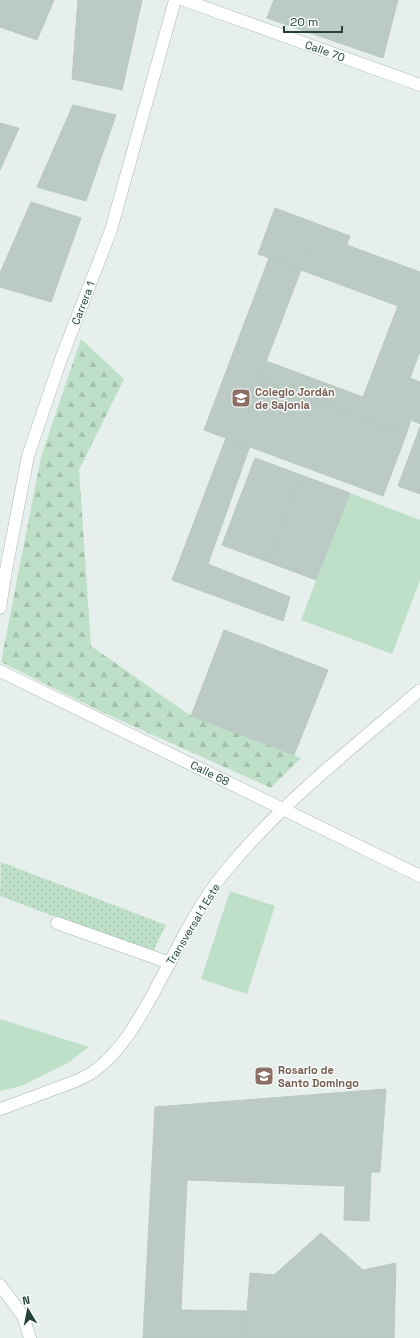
<svg xmlns="http://www.w3.org/2000/svg" width="420" height="1338" viewBox="0 0 420 1338" font-family="'Space Grotesk',sans-serif">
  <defs>
    <pattern id="grass-dots" width="8" height="8" patternUnits="userSpaceOnUse"><rect width="8" height="8" fill="#bfe0c8"/><path d="M2 2h.1M6 6h.1" fill="none" stroke="#a4c1ad" stroke-width="1.8" stroke-linecap="round"/></pattern>
    <pattern id="forest-firs" width="22" height="20" patternUnits="userSpaceOnUse"><rect width="22" height="20" fill="#bfe0c8"/><path d="M5 1l3.5 6h-7zM16 11l3.5 6h-7z" fill="#a4c1ad"/></pattern>
  </defs>
  <rect width="100%" height="100%" fill="#e6efeb"/>
  <polygon fill="url(#grass-dots)" points="1,862 166,925 152,953 0,896"/>
  <polygon fill="url(#forest-firs)" points="81,339 124,379 79,470 91,646 191,716 301,758 271,788 104,713 1,662 41,457"/>
  <g fill="#bfe0c8">
    <polygon points="350,493 420,520 420,580 392,654 301,620"/>
    <polygon points="230,891 275,906 247,994 201,979"/>
    <polygon points="0,1019 89,1047 68,1063 21,1086 0,1091"/>
  </g>
  <g fill="#bbcac4" stroke="#b8c9c2">
    <polygon points="0,0 54,0 37,40 0,27"/>
    <polygon points="78,0 142,0 122,90 72,79"/>
    <polygon points="274,0 398,0 383,58 267,18"/>
    <polygon points="73,105 116,115 86,201 37,187"/>
    <polygon points="0,123 19,128 0,170"/>
    <polygon points="31,202 81,218 51,302 0,287 0,273"/>
    <polygon points="275,208 350,236 341,262 308,250 301,270 258,254"/>
    <polygon points="347,245 420,272 420,351 410,378 420,382 420,424 411,420 406,435 259,380 266,361 363,397 398,306 301,270 308,250 341,262"/>
    <polygon points="269,258 301,270 259,380 406,435 383,496 204,430"/>
    <polygon points="420,427 420,494 398,486"/>
    <polygon points="226,438 250,446 208,564 290,597 283,621 172,580"/>
    <polygon points="255,458 301,475 268,562 222,545"/>
    <polygon points="301,475 350,493 316,580 268,562"/>
    <polygon points="224,630 328,670 294,755 191,716"/>
    <polygon points="386,1089 380,1172 371,1172 369,1221 344,1220 345,1186 187,1180 181,1310 247,1311 245,1338 143,1338 155,1107"/>
    <polygon points="321,1233 363,1270 396,1263 394,1338 245,1338 250,1273 274,1275"/>
  </g>
  <g fill="none" stroke-linecap="round" stroke-linejoin="round">
    <defs>
      <g id="minor">
        <polyline points="184,0 420,85"/>
        <polyline points="0,608 6,570 28,456 61,359 111,230 175,0"/>
        <polyline points="0,671 420,876"/>
        <polyline points="57,923 170,963"/>
        <path d="M 0,1109 C 18,1103 36,1096 54,1089 C 68,1084 82,1080 93,1072 C 121,1052 138,1021 154,992 C 176,952 195,909 224,873 C 280,804 352,748 420,690"/>
        <polyline points="0,1285 23,1316 30,1338"/>
      </g>
    </defs>
    <use href="#minor" stroke="#a8b8b2" stroke-width="13"/>
    <use href="#minor" stroke="#fff" stroke-width="12"/>
  </g>
  <defs>
    <symbol id="school-square" viewBox="-11 -11 22 22"><rect x="-9" y="-9" width="18" height="18" rx="4" fill="#8d6e63" stroke="#f7fbf9"/><path d="M0-5L7-2L0 1L-7-2ZM-4 1L0 2.5L4 1V4Q0 6-4 4Z" fill="#fff"/></symbol>
  </defs>
  <g fill-rule="evenodd">
    <use href="#school-square" x="230" y="387" width="22" height="22"/>
    <use href="#school-square" x="253" y="1065" width="22" height="22"/>
  </g>
  <g text-anchor="middle" dominant-baseline="central" stroke-width="3" stroke-linejoin="round" paint-order="stroke">
    <g font-size="11" fill="#24423a" stroke="#f7fbf9">
      <text transform="translate(325 51) rotate(20)">Calle 70</text>
      <text transform="translate(83 303) rotate(-69)">Carrera 1</text>
      <text transform="translate(210 773) rotate(26)">Calle 68</text>
      <text transform="translate(193 924) rotate(-59)">Transversal 1 Este</text>
    </g>
    <g font-size="11" font-weight="bold" fill="#785e54" stroke="#f7fbf9" text-anchor="start">
      <text x="255" y="392">Colegio Jordán<tspan x="255" dy="13">de Sajonia</tspan></text>
      <text x="278" y="1070">Rosario de<tspan x="278" dy="13">Santo Domingo</tspan></text>
    </g>
  </g>
  <g transform="translate(28 1310) rotate(350)" stroke="#f7fbf9" stroke-width="3" paint-order="stroke">
  <path d="M0-3L7 15L0 10L-7 15Z" fill="#24423a"/>
  <text y="-6" font-size="11" font-weight="bold" text-anchor="middle" fill="#24423a">N</text>
  </g>
  <path d="M284 26v6h58v-6" fill="none" stroke="#24423a" stroke-width="2"/>
  <text x="290" y="26" font-size="12" fill="#24423a" stroke="#f7fbf9" stroke-width="3" paint-order="stroke">20 m</text>
</svg>
